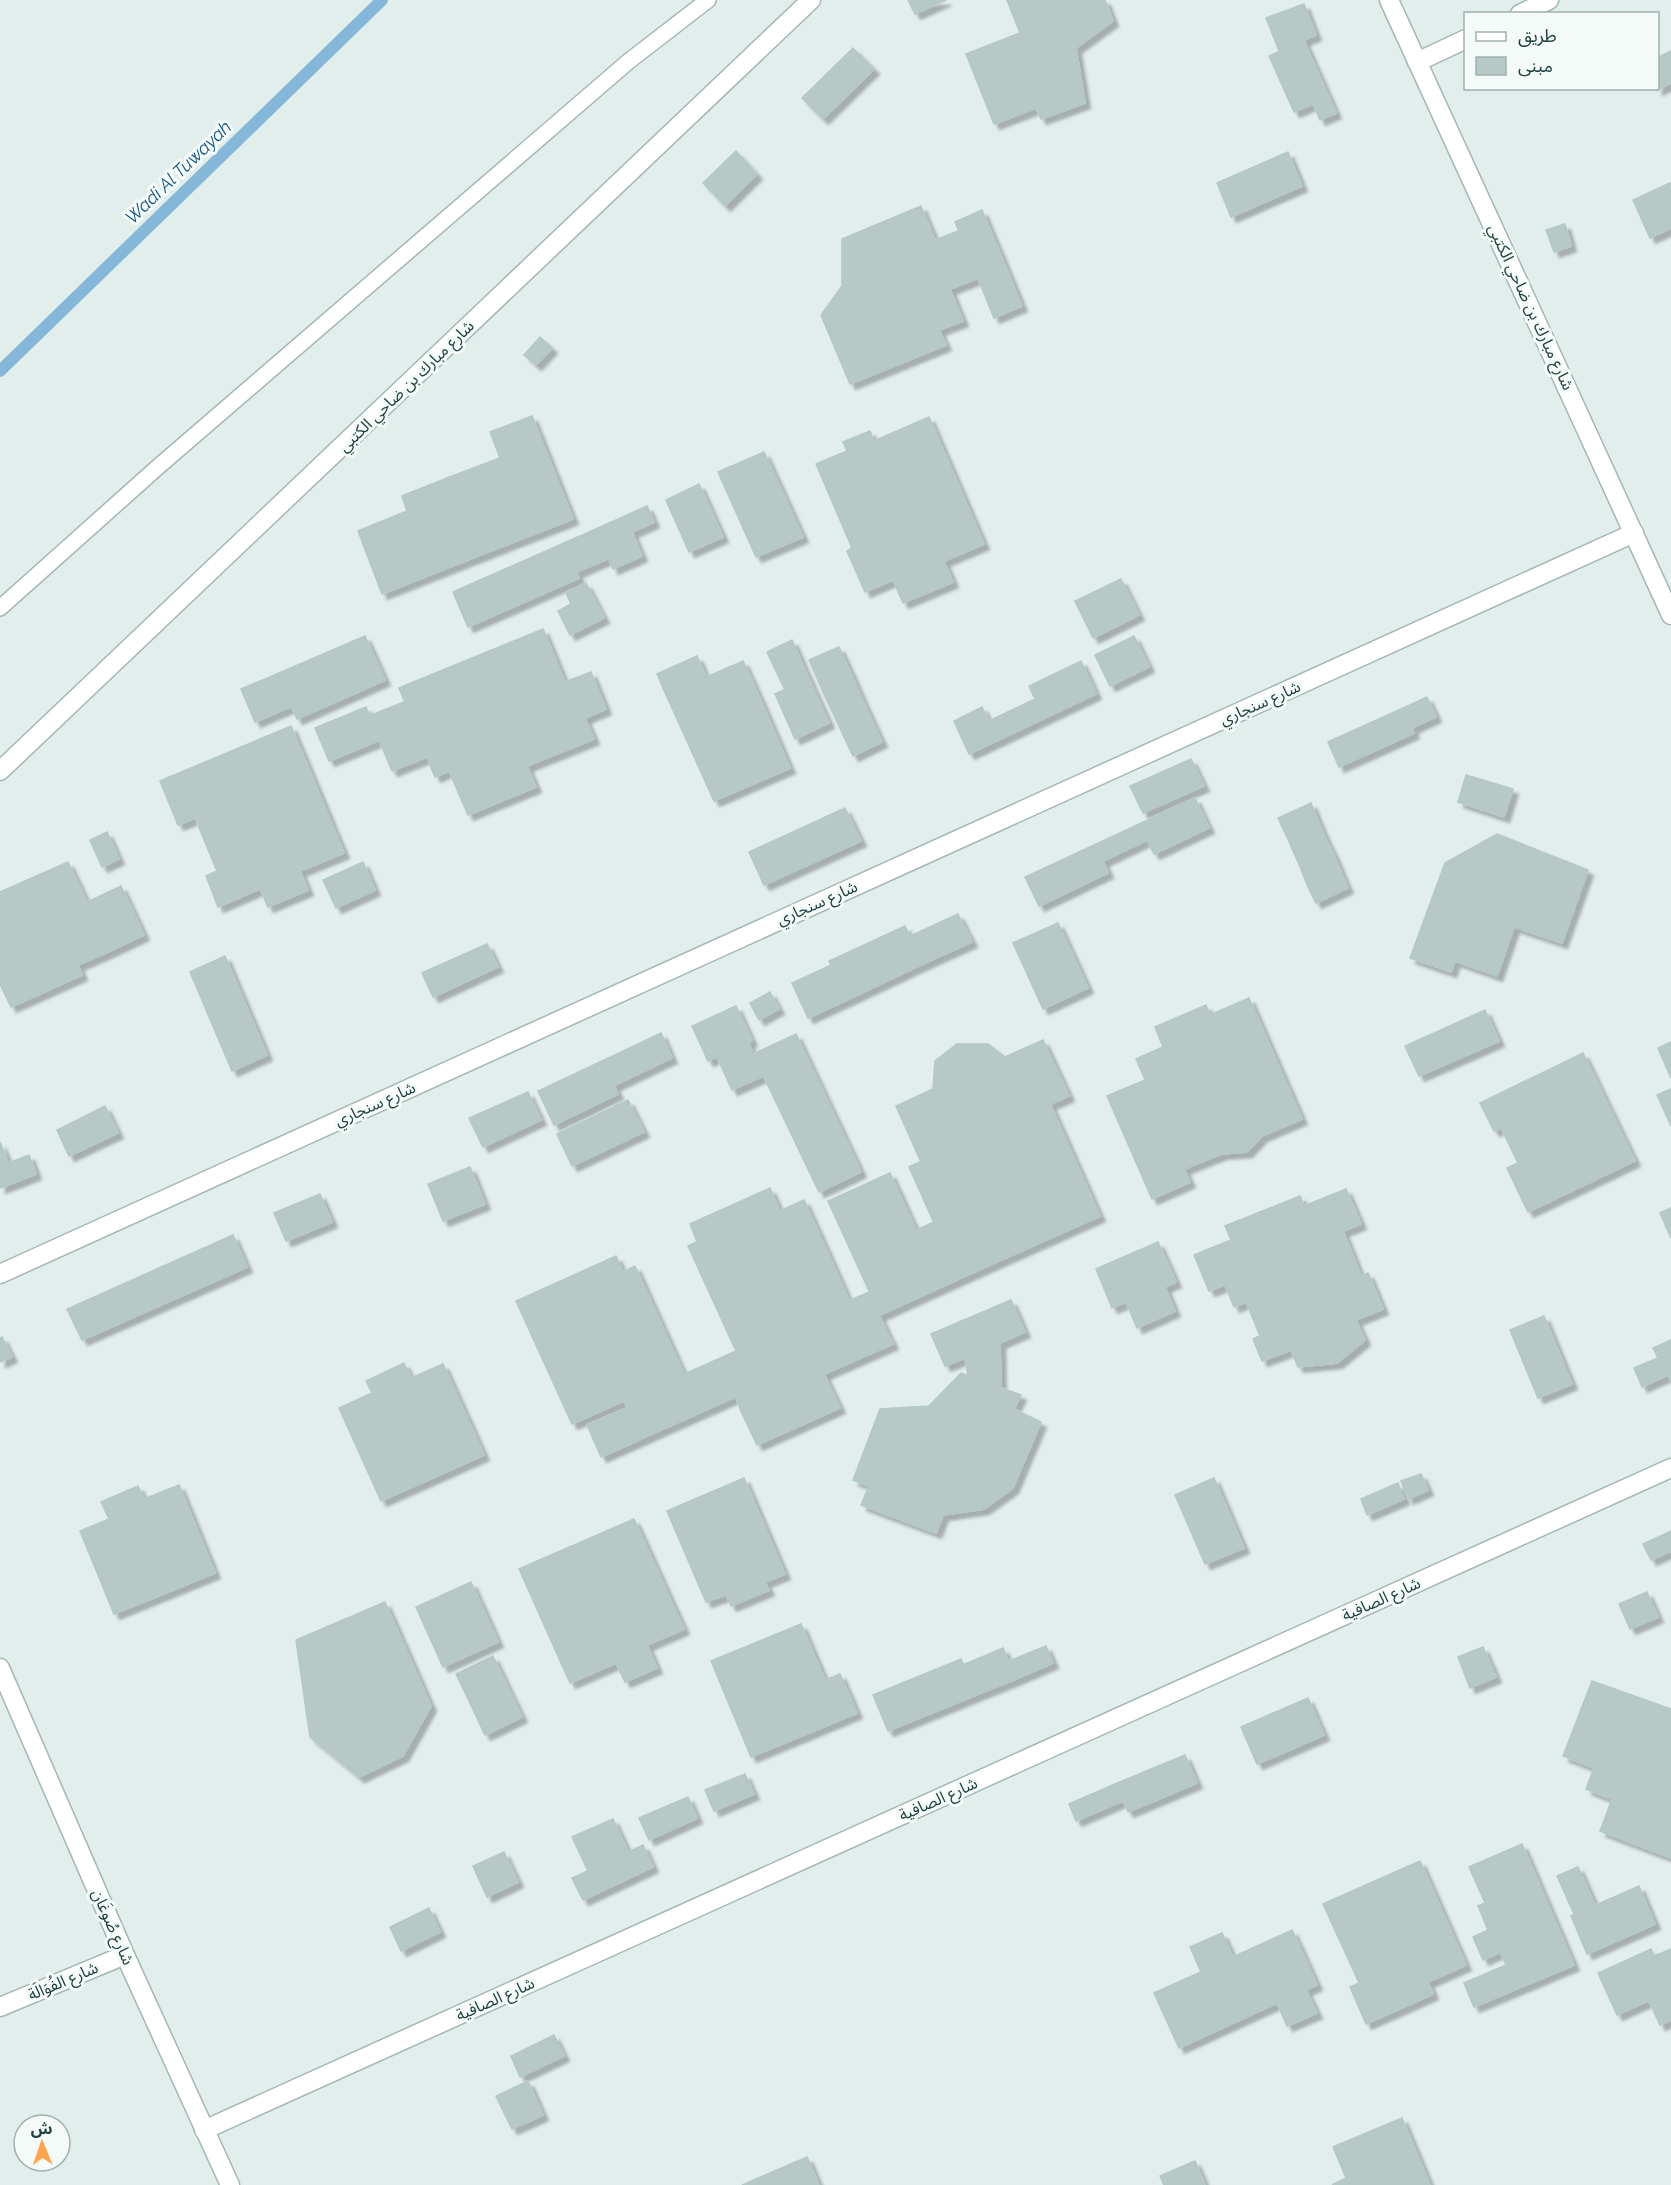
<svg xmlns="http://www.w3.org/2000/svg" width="1671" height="2185" viewBox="0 0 1671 2185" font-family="Raleway,'Noto Sans Arabic',sans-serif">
  <defs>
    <filter id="shadow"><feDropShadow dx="5.5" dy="5.5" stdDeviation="1.5" flood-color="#0004"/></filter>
  </defs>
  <rect width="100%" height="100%" fill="#e2eeec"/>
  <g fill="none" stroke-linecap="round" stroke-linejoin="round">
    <polyline stroke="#85b7d8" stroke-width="12" points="0,371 382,0"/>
  </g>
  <g fill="#b7c9c6" stroke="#b4c8c5" stroke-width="1.5" filter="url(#shadow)">
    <polygon points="908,0 946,0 915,14"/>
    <polygon points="1007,0 1105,0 1113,21 1076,48 1085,103 1041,119 1036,108 994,124 966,54 1020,33"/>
    <polygon points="1304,4 1316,35 1279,51 1266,18"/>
    <polygon points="1304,41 1336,113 1320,120 1313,104 1294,112 1269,56"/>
    <polygon points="853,48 874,69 823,119 802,98"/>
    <polygon points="1671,51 1671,83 1657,90 1658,57"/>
    <polygon points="736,151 757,174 725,206 703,183"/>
    <polygon points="1288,152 1302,186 1231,217 1217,183"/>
    <polygon points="1670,183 1671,228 1650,238 1633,200"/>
    <polygon points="921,206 935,240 958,231 978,278 950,289 963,321 939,330 946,345 850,384 821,315 842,286 842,239"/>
    <polygon points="982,210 1022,306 994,318 955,222"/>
    <polygon points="1565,224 1571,246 1554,252 1546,230"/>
    <polygon points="540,337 552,348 536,365 524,355"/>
    <polygon points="532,416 573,519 478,556 447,478 500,458 490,432"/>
    <polygon points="929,417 984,544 944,561 953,582 903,603 893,580 865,592 847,551 852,548 816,464 847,451 843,442 870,431 874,441"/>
    <polygon points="764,452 803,537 756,557 718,472"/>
    <polygon points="447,478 478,556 382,594 358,531 407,511 402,496"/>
    <polygon points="699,484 723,537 689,552 666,500"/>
    <polygon points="647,506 654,522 632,532 642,556 613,569 596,529"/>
    <polygon points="596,529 609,558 577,572 564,543"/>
    <polygon points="564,543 579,578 468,627 453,592"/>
    <polygon points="1121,579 1139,615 1093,638 1075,601"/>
    <polygon points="586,583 604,618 570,635 558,611 571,604 566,593"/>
    <polygon points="543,629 565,682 591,672 606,709 585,718 594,739 527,766 536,787 468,815 449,771 435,777 399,688"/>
    <polygon points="365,636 385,680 297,719 277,674"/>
    <polygon points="1134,636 1149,667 1110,686 1095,655"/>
    <polygon points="792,640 809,679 785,690 767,652"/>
    <polygon points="839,647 853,678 823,692 809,660"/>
    <polygon points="697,656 706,677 666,695 657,674"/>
    <polygon points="743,661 759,696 682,730 666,695"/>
    <polygon points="1081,661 1096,694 969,754 954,721 982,707 989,721 1035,699 1029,686"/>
    <polygon points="277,674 292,706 255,722 241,689"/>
    <polygon points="853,678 868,712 839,726 823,692"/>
    <polygon points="809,679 829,723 795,739 775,694"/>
    <polygon points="759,696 790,768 714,801 682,730"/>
    <polygon points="1427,697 1436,717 1412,728 1403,708"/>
    <polygon points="404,702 427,757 392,771 369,716"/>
    <polygon points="366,707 380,740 329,761 315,728"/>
    <polygon points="1403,708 1414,733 1339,767 1328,742"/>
    <polygon points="868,712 882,742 853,756 839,726"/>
    <polygon points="291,726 344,853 300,871 308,890 268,907 260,889 218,907 206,876 217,871 195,818 178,825 160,781"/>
    <polygon points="1191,759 1204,786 1143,813 1130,786"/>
    <polygon points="1466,775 1513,789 1504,817 1458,802"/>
    <polygon points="1195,798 1209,828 1154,854 1147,840 1103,861 1108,873 1039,906 1025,877"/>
    <polygon points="1311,803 1319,823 1287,837 1278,818"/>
    <polygon points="845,808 861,841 764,885 749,852"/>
    <polygon points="1319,823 1326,839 1294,853 1287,837"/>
    <polygon points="107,832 119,859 102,867 90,840"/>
    <polygon points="1497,834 1588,870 1562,943 1514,927 1497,976 1455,961 1451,972 1410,958 1445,863"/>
    <polygon points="1326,839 1334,855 1301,869 1294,853"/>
    <polygon points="1334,855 1341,872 1308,887 1301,869"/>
    <polygon points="68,862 110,951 78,965 82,975 11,1007 0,984 0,892"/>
    <polygon points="363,862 375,890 336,908 323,880"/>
    <polygon points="1341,872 1348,888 1316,903 1308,887"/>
    <polygon points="121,886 144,935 110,951 87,902"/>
    <polygon points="958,914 972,942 923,964 910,936"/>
    <polygon points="1058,923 1088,988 1043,1009 1013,943"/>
    <polygon points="905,926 923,964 847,1000 829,961"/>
    <polygon points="487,944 498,967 433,997 422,973"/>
    <polygon points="225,956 267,1055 232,1071 190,972"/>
    <polygon points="831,965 847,1000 808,1018 792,983"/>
    <polygon points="770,992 779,1009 759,1020 750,1003"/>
    <polygon points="1249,998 1302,1119 1262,1136 1247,1152 1221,1154 1184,1169 1136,1059 1163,1047 1155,1027 1206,1005 1210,1015"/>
    <polygon points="736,1006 752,1041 708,1061 692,1026"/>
    <polygon points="1485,1010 1499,1041 1419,1076 1405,1046"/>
    <polygon points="661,1033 672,1058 613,1086 602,1061"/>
    <polygon points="796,1034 861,1172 819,1192 753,1054"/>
    <polygon points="1043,1040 1069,1096 921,1162 896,1106 933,1089 935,1061 957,1044 988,1044 1005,1057"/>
    <polygon points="748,1042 763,1076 732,1090 717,1057"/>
    <polygon points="1671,1042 1671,1078 1658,1048"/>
    <polygon points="1583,1053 1635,1161 1528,1212 1507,1168 1518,1163 1501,1128 1494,1131 1480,1103"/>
    <polygon points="602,1061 618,1094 554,1125 538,1091"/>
    <polygon points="1145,1080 1190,1182 1152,1199 1107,1096"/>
    <polygon points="1671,1089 1671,1126 1657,1095"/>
    <polygon points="528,1092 541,1120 483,1147 469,1118"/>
    <polygon points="628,1100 644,1132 572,1166 557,1134"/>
    <polygon points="1050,1104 1100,1216 959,1279 909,1167"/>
    <polygon points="105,1106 118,1133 69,1156 57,1130"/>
    <polygon points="0,1142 16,1182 0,1188"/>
    <polygon points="29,1155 36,1174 16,1182 9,1163"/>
    <polygon points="470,1167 485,1204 443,1221 428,1184"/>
    <polygon points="890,1173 916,1230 934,1222 959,1279 880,1315 828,1201"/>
    <polygon points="770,1188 780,1211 804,1200 849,1300 736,1351 688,1246 697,1242 690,1224"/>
    <polygon points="1346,1189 1361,1224 1343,1231 1361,1276 1368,1273 1383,1309 1356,1320 1365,1340 1337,1363 1298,1367 1291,1350 1262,1361 1253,1339 1260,1336 1246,1302 1234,1307 1225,1285 1209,1291 1194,1255 1231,1240 1225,1226 1300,1196 1304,1206"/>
    <polygon points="320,1194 332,1222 286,1241 274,1213"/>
    <polygon points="1671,1208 1671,1238 1660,1213"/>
    <polygon points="233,1235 247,1267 82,1340 67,1309"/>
    <polygon points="1158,1242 1176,1282 1165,1287 1175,1311 1137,1328 1126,1302 1112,1308 1096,1269"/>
    <polygon points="616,1256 623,1272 635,1266 684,1374 572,1424 516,1301"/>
    <polygon points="869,1292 886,1330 816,1361 799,1323"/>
    <polygon points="1011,1300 1025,1332 1000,1343 1001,1388 968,1376 965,1358 945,1366 931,1334"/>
    <polygon points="1544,1316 1572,1384 1538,1398 1510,1330"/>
    <polygon points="799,1323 816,1361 641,1439 624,1401"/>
    <polygon points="886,1330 893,1344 741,1411 736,1398"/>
    <polygon points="2,1337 12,1357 0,1362 0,1338"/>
    <polygon points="1671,1340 1671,1381 1668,1375 1642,1387 1634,1368 1658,1358 1653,1348"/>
    <polygon points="404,1363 411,1378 443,1364 484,1455 381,1501 339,1408 372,1393 366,1381"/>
    <polygon points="961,1373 1021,1395 1014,1409 1041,1422 1013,1488 984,1509 943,1515 936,1533 861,1505 869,1486 853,1480 880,1409 929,1406"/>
    <polygon points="824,1374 840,1408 757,1445 741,1411"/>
    <polygon points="627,1408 641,1439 601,1457 587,1425"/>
    <polygon points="1421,1474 1428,1490 1408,1499 1401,1481"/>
    <polygon points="744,1478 785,1574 765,1582 769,1590 731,1606 726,1595 706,1602 667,1511"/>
    <polygon points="1214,1478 1244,1548 1205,1564 1175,1495"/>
    <polygon points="1398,1483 1404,1499 1367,1515 1361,1499"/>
    <polygon points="179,1485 215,1573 114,1614 80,1531 109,1519 101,1502 138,1486 144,1499"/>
    <polygon points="634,1519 684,1629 647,1645 657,1668 625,1682 616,1663 570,1683 519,1569"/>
    <polygon points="1671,1531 1671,1551 1651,1560 1643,1544"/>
    <polygon points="471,1582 498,1642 443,1667 416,1607"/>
    <polygon points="1647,1592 1658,1617 1630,1629 1619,1604"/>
    <polygon points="385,1602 431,1706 403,1756 359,1777 310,1737 296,1640"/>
    <polygon points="801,1624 825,1680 840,1674 857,1713 751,1757 711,1661"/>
    <polygon points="1046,1646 1053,1663 1016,1679 1009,1661"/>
    <polygon points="1483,1647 1496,1677 1470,1688 1458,1657"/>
    <polygon points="1003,1648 1016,1679 976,1695 963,1665"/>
    <polygon points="493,1656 508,1688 471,1705 456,1674"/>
    <polygon points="961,1659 976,1695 888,1731 873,1695"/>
    <polygon points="1592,1681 1671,1709 1671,1858 1600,1831 1612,1799 1586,1789 1594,1768 1563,1756"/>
    <polygon points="508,1688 522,1717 485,1735 471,1705"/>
    <polygon points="1308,1698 1324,1735 1257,1764 1241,1727"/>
    <polygon points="1185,1755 1197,1783 1128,1812 1115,1784"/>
    <polygon points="745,1774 754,1794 714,1811 705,1790"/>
    <polygon points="1115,1784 1122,1801 1076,1821 1069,1804"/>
    <polygon points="688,1797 697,1818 649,1840 639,1818"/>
    <polygon points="613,1819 628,1852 588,1871 572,1837"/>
    <polygon points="1522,1844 1574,1965 1474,2007 1464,1983 1506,1965 1500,1952 1483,1960 1473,1937 1488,1930 1478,1906 1485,1903 1469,1867"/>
    <polygon points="643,1845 653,1867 583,1900 572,1878"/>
    <polygon points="504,1852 518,1882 487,1897 473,1866"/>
    <polygon points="1420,1861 1466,1965 1428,1982 1433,1994 1366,2024 1350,1987 1359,1983 1323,1904"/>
    <polygon points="1578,1867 1595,1905 1574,1914 1557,1876"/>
    <polygon points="1639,1886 1655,1924 1587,1954 1571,1916"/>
    <polygon points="429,1908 440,1932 401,1951 390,1927"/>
    <polygon points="1292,1930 1317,1985 1306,1990 1317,2013 1287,2026 1277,2003 1179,2048 1154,1993 1201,1972 1190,1947 1222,1933 1233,1957"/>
    <polygon points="1651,1949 1670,1991 1617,2015 1598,1973"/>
    <polygon points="1671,1949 1671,1992 1655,1956"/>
    <polygon points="1670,1991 1671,2020 1660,2025 1649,2001"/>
    <polygon points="554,2035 564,2056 520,2077 511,2056"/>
    <polygon points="528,2081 543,2115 512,2129 496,2096"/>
    <polygon points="1402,2118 1430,2185 1332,2185 1346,2178 1333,2147"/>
    <polygon points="807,2157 819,2185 742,2185"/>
    <polygon points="1195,2161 1205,2185 1164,2185 1160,2176"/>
  </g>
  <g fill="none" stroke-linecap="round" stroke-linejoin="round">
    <defs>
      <polyline id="lane" points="0,608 159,466 629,61 708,0"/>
      <g id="street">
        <polyline points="1389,0 1671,615"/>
        <polyline points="1520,14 1549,0"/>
        <polyline points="1417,62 1466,39"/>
        <polyline points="0,771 811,0"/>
        <polyline points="0,1274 1634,533"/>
        <polyline points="0,1668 125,1955 230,2185"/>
        <polyline points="0,2007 125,1955"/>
        <polyline points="204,2130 1671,1468"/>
      </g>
    </defs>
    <use href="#lane" stroke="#a4b7b5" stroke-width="18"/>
    <use href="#street" stroke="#a4b7b5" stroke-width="21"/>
    <use href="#lane" stroke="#fff" stroke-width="15"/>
    <use href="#street" stroke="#fff" stroke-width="18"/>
  </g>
  <g text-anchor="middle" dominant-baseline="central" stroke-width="6" stroke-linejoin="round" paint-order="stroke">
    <g font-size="16" fill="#204140" stroke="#f4faf8">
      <text transform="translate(1531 307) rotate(65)">شارع مبارك بن ضاحي الكتبي</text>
      <text transform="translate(406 386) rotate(-44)">شارع مبارك بن ضاحي الكتبي</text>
      <text transform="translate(1260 703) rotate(-24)">شارع سنجاري</text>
      <text transform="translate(817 903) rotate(-24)">شارع سنجاري</text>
      <text transform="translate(375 1104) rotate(-24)">شارع سنجاري</text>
      <text transform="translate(1381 1599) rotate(-24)">شارع الصافية</text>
      <text transform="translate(938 1799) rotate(-24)">شارع الصافية</text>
      <text transform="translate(113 1927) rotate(66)">شارع صُوغَان</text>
      <text transform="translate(63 1981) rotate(-23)">شارع الفُوَالَة</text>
      <text transform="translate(495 1999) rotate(-24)">شارع الصافية</text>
    </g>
    <g font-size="18" font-style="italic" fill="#145684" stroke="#f4faf8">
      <text transform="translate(178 172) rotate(-44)">Wadi Al Tuwayah</text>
    </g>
  </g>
  <rect x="1464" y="12" width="195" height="78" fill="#f4faf8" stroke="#9fb0ae" stroke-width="1.5"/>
  <rect x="1476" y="32" width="30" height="9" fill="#ffffff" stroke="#9fb0ae" stroke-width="1.5"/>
  <text x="1518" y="42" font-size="18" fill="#204140">طريق</text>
  <rect x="1476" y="57" width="30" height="18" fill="#b7c9c6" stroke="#9fb0ae" stroke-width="1.5"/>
  <text x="1518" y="72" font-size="18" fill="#204140">مبنى</text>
  <g transform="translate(42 2143) rotate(358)"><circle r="28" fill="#f4faf8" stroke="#9fb0ae" stroke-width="1.5"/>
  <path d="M0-4.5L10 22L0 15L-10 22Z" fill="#ffa54f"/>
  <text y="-9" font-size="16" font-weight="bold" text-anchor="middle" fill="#204140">ش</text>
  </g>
</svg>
